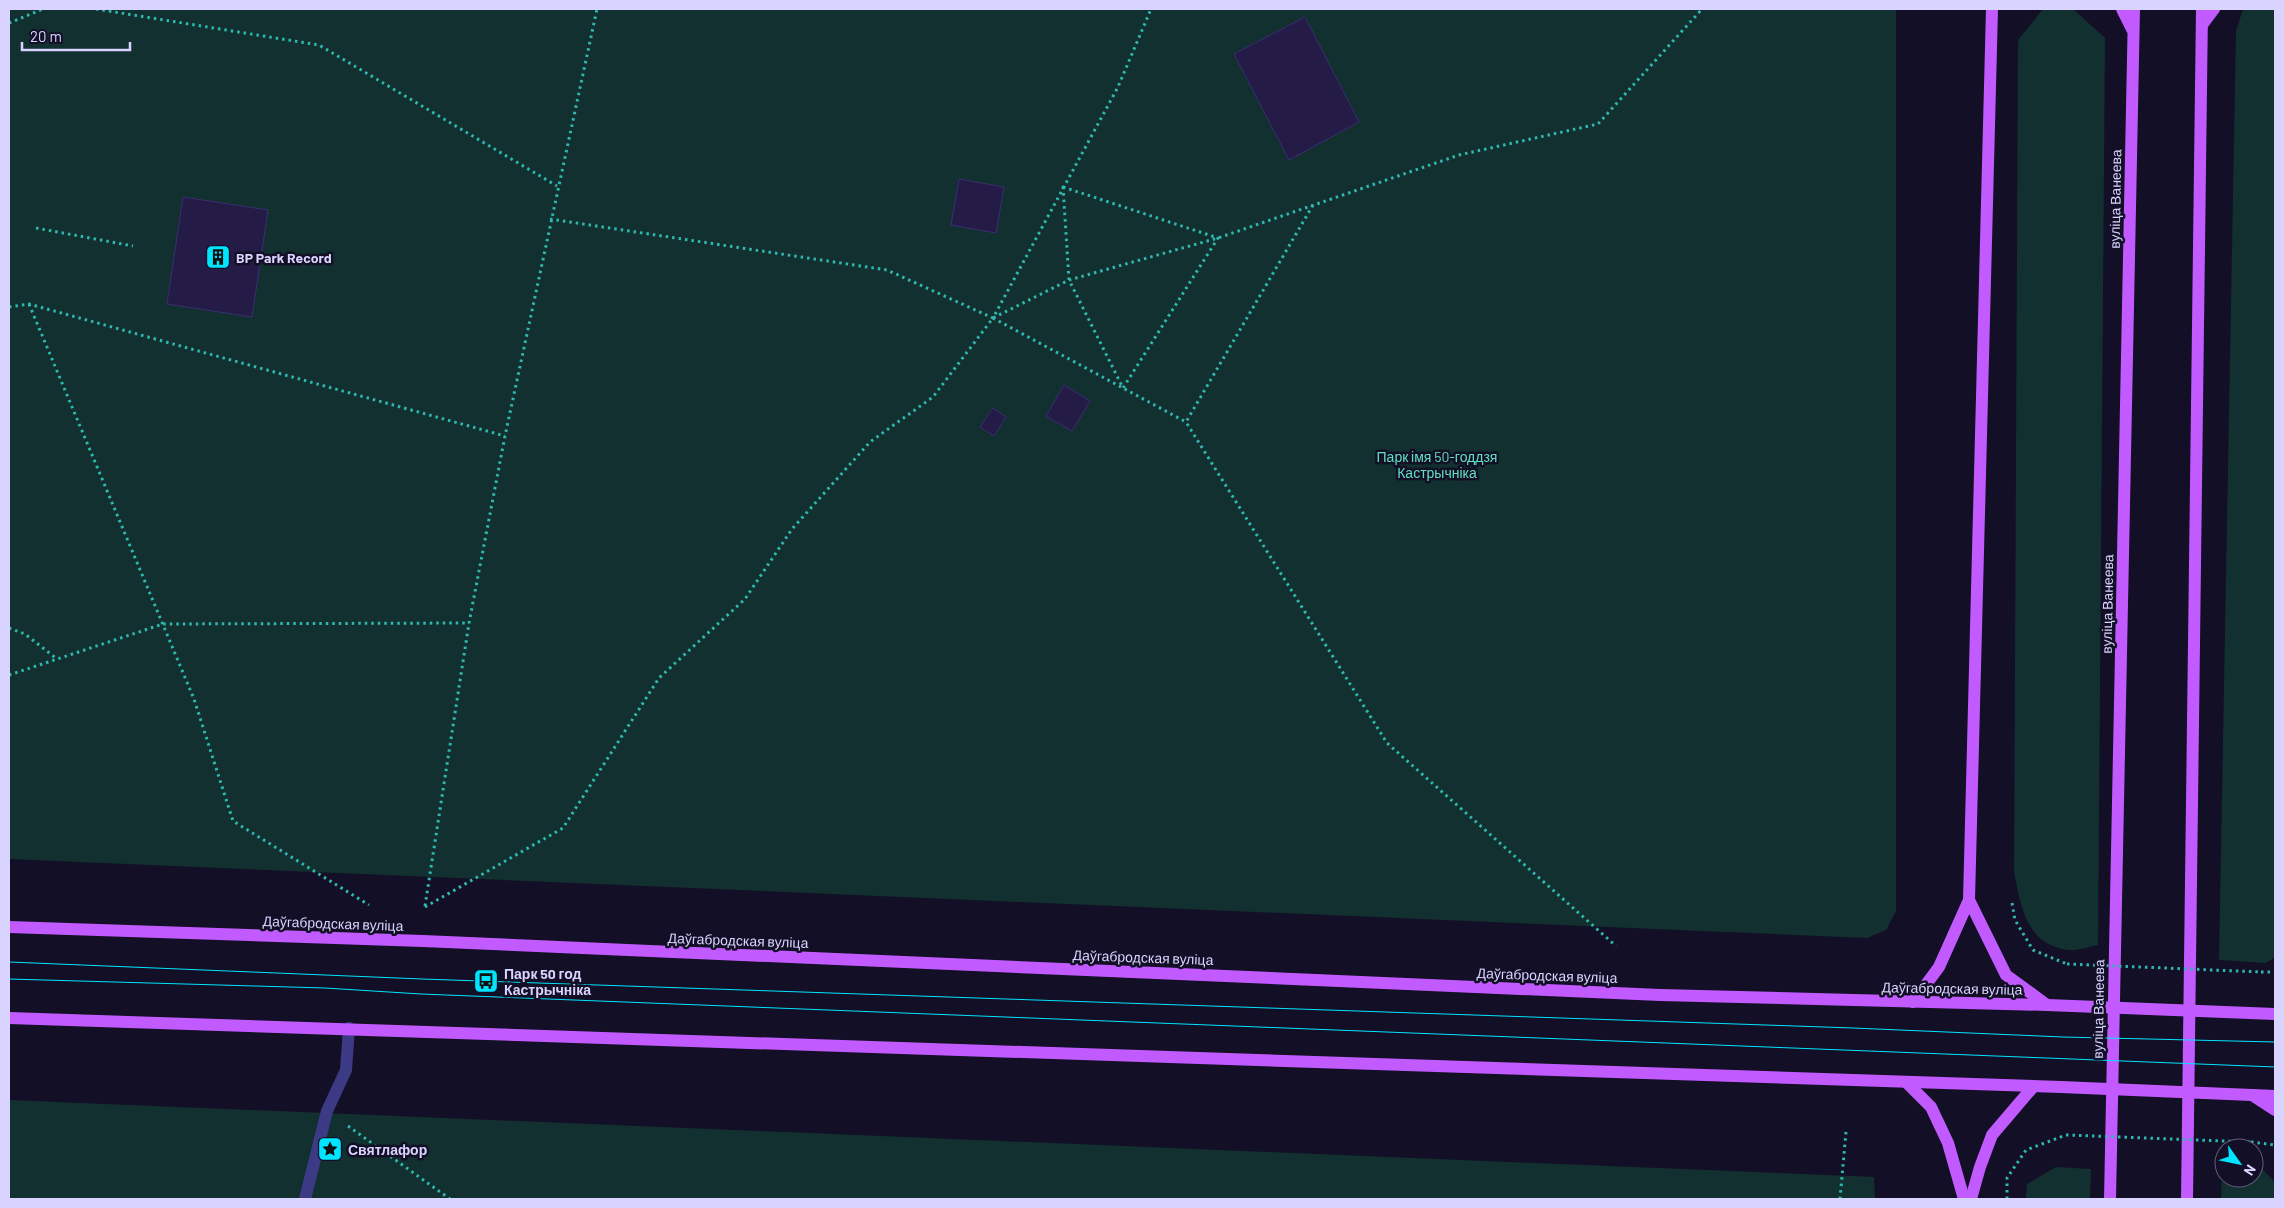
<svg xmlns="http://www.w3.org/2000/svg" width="2284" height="1208" viewBox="0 0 2284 1208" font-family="Barlow,sans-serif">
  <rect width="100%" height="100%" fill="#130f26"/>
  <g fill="#12302f">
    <polygon points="9,9 1896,9 1896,911 1886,930 1867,938 9,859"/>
    <path d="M 2043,9 L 2073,9 L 2105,38 L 2098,945 C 2089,947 2076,951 2067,950 C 2026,944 2021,907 2014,872 L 2018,40 Z"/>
    <polygon points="2243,9 2275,9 2275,957 2266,963 2219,960 2236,31"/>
    <polygon points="9,1100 1874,1177 1875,1199 9,1199"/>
    <polygon points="2056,1167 2091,1169 2090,1199 2026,1199 2027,1184"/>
    <polygon points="2263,1170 2275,1182 2275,1199 2221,1199 2222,1172 2224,1171 2224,1178 2254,1178 2254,1171"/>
  </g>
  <g fill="#241b47" stroke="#3b2d73">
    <polygon points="1305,17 1359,122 1289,160 1234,54"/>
    <polygon points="959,179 1004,187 996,233 951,225"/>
    <polygon points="183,197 268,210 252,317 167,304"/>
    <polygon points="1064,385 1090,401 1072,431 1046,416"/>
    <polygon points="993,408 1006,417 994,436 980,427"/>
  </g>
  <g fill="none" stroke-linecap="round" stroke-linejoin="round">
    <g stroke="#2fb8b0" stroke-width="3" stroke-dasharray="2.5 4" stroke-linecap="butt">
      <polyline points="96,9 319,45 557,186"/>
      <polyline points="9,23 43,9"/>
      <polygon points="1063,187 1218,238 1123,388 1069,280"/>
      <polyline points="1313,205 1186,422 1387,743 1616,946"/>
      <polyline points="550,219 887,270 993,318 1118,87 1151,9"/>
      <polyline points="36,228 133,246"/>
      <polyline points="29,304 194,699 233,821 369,905"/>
      <polyline points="9,307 29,304 505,436"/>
      <polyline points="993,318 1186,422"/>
      <polyline points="9,628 25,634 57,659"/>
      <polyline points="9,675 163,624 469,623"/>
      <polyline points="2012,903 2015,920 2033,950 2067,964"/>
      <polyline points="425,906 469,623 505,436 597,9"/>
      <polyline points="425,907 563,828 659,678 745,599 792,529 870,442 933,397 993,318 1069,280 1218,238 1459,155 1598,124 1702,9"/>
      <polyline points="2261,972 2275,972"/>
      <polyline points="348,1126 450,1199"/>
      <polyline points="2251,1142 2275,1145"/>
      <polyline points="1840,1199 1846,1132"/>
      <polyline points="2007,1199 2007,1178 2026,1150 2066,1135"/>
    </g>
    <polyline stroke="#3d3a85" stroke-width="12" points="305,1199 327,1111 346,1070 349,1028"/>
    <g stroke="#c25bff" stroke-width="12">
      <polyline points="2122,9 2132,29"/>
      <polyline points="2202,25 2214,9"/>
      <polyline points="1969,900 2006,975 2047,1005"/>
      <polyline points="9,927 423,941 1660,995 2047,1005"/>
      <polyline points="1913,1002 1939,967 1969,900 1992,9"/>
      <polyline points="9,1018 2061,1087"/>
      <polyline points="1906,1082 1931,1107 1948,1143 1964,1199"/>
      <polyline points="2252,1095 2275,1110"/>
      <polyline points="2252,1095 2275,1096"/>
      <polyline points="1971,1199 1980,1167 1992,1135 2033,1087"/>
      <polyline points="2110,1199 2134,9"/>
      <polyline points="2187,1199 2202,9"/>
    </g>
    <g stroke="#00e5ff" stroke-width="1">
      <polyline points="9,962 422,979 1853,1028 2063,1037 2275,1042"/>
      <polyline points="9,979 325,988 421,994 2275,1067"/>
    </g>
    <g stroke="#2fb8b0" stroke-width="3" stroke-dasharray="2.5 4" stroke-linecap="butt">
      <polyline points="2067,964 2261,972"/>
      <polyline points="2066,1135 2251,1142"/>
    </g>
    <g stroke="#c25bff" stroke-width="12">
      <polyline points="2047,1005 2275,1014"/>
      <polyline points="2061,1087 2252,1095"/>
    </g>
  </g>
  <defs>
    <symbol id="building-square" viewBox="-11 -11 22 22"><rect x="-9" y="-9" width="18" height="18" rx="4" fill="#00e5ff" stroke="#130f26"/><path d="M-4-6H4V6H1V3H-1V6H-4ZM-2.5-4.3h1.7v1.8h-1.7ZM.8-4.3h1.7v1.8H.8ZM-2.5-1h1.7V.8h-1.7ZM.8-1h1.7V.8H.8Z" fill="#111"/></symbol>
    <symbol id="bus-square" viewBox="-11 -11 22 22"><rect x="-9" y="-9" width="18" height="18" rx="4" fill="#00e5ff" stroke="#130f26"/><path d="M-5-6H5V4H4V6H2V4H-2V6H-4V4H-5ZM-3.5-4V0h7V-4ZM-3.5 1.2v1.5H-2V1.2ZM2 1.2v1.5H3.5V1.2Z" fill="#111"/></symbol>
    <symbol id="sight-square" viewBox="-11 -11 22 22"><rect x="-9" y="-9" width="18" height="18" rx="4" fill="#00e5ff" stroke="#130f26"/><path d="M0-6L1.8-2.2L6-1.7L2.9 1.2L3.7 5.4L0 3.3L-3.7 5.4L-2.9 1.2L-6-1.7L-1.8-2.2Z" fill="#111"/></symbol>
  </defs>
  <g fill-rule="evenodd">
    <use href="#building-square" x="204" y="243" width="28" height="28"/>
    <use href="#bus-square" x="472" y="967" width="28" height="28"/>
    <use href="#sight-square" x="316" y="1135" width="28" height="28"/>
  </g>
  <g text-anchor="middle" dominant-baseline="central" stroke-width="5" stroke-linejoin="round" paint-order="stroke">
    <g font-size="14" fill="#d9d4ff" stroke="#130f26">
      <text transform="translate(2115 199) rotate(-89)">вуліца Ванеева</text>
      <text transform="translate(2107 604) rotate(-89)">вуліца Ванеева</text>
      <text transform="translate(333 923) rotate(2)">Даўгабродская вуліца</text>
      <text transform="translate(738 940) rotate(2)">Даўгабродская вуліца</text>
      <text transform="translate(1143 957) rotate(2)">Даўгабродская вуліца</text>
      <text transform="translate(1547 975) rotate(2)">Даўгабродская вуліца</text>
      <text transform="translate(1952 988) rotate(1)">Даўгабродская вуліца</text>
      <text transform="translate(2098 1009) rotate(-89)">вуліца Ванеева</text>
    </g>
    <g font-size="14" font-weight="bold" fill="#d9d4ff" stroke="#130f26" text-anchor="start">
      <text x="236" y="257">BP Park Record</text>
      <text x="504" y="973">Парк 50 год<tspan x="504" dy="16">Кастрычніка</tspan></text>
      <text x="348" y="1149">Святлафор</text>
    </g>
    <g font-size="14" fill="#5fe0c0" stroke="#130f26">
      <text x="1437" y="456">Парк імя 50-годдзя<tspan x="1437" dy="16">Кастрычніка</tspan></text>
    </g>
  </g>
  <rect width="2284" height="1208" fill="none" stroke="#d9d4ff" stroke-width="20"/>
  <g transform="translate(2239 1163) rotate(123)"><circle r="24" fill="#130f26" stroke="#625e7d"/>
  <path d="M0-4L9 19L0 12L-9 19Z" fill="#00e5ff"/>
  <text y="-8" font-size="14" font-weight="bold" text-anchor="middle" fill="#d9d4ff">N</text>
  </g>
  <path d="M22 42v8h108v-8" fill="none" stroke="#d9d4ff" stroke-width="2.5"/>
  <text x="30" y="42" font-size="15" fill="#d9d4ff" stroke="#130f26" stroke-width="4" paint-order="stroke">20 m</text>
</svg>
